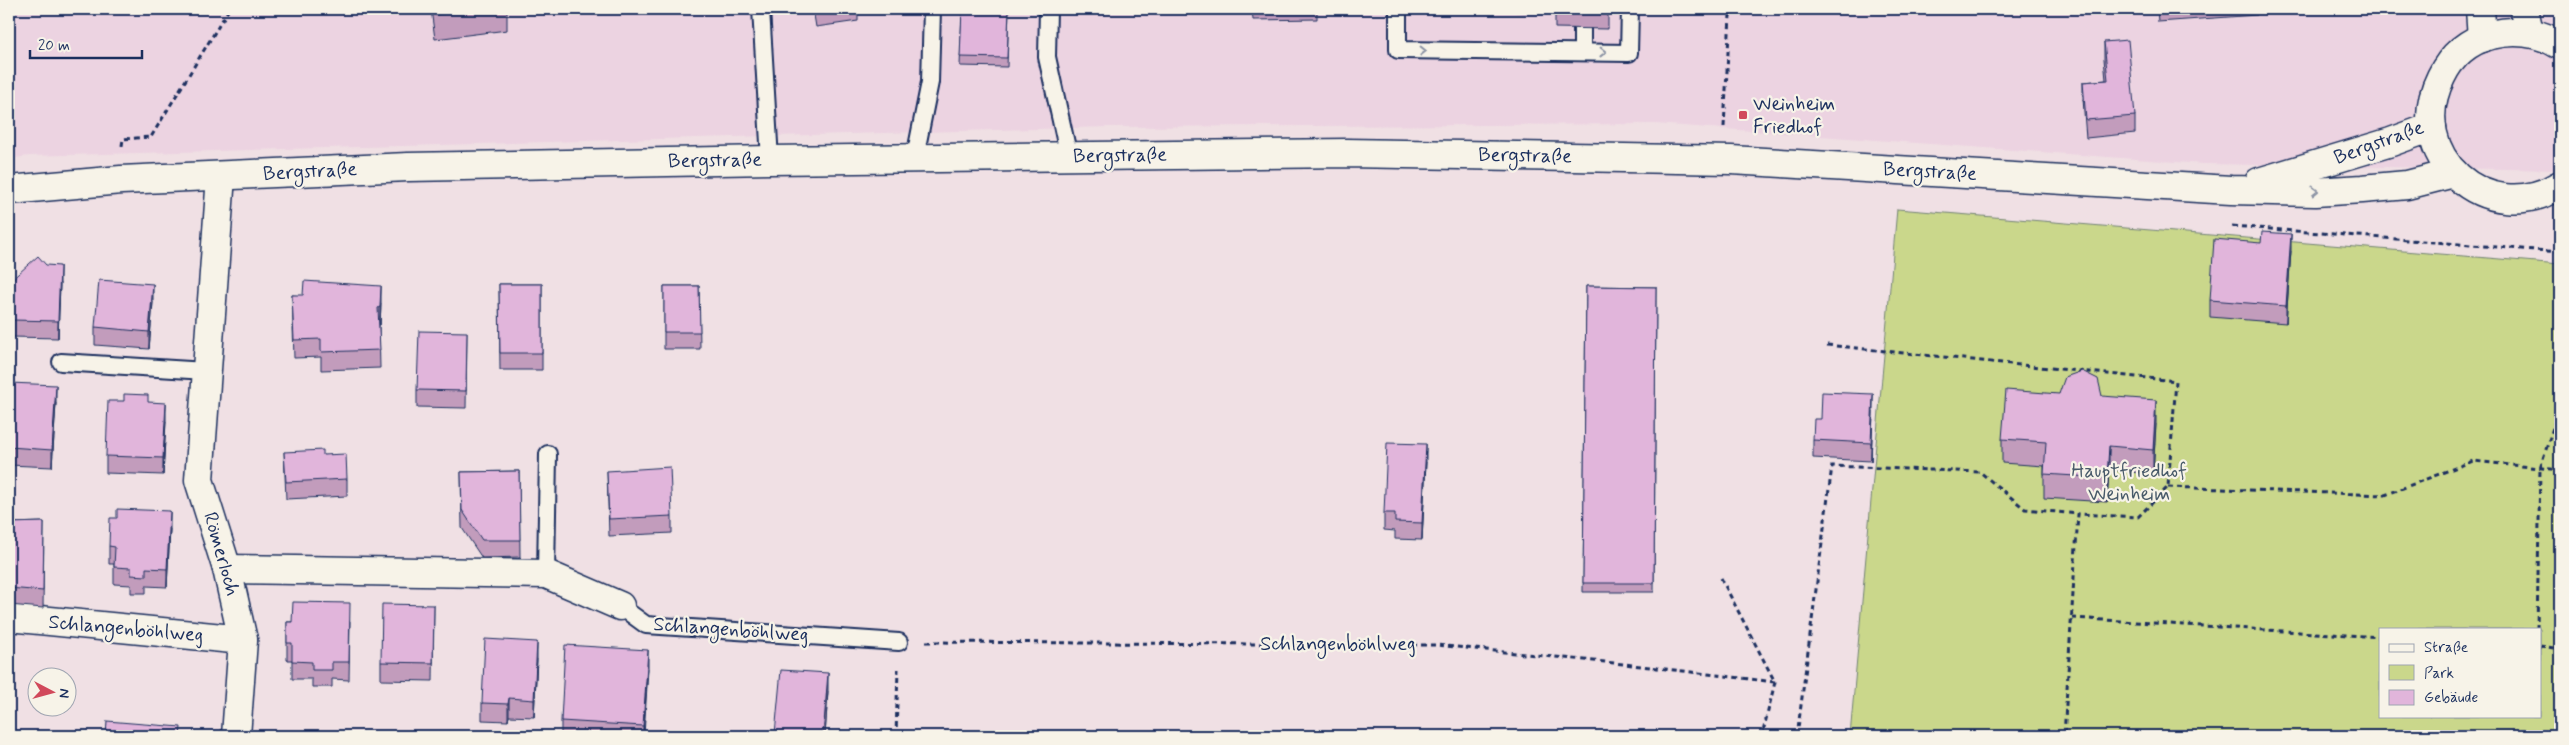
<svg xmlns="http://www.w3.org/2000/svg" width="2569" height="745" viewBox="0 0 2569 745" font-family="Mynerve,sans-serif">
  <rect width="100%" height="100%" fill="#f0e0e4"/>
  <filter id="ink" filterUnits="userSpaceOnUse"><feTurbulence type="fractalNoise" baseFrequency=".02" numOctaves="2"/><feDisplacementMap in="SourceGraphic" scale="10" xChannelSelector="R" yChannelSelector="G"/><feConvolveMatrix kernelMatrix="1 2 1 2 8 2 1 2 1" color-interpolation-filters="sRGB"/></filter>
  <g filter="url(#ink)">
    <polygon fill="#ecd3e1" points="9,9 2560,9 2560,170 2203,164 1655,124 1109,127 29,156 9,159"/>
    <path fill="#cad78b" stroke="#728374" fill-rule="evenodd" d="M 1897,209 L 2560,264 L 2560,736 L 1850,736 ZM 2380,629 L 2540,629 L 2540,716 L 2380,716 Z"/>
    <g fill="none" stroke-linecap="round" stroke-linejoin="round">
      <defs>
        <g id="service">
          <polyline points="761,9 770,160"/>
          <polyline points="1048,9 1047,57 1069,157"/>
          <polyline points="1398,9 1398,50 1629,53 1630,9"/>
          <polyline points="1582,52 1582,28"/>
          <polyline points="915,157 930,82 932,9"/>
          <polyline points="61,362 206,371"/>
          <polyline points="546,574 548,454"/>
          <polyline points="620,606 646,625 899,642"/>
        </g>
        <g id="minor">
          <polyline points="2480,9 2482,38"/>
          <polyline points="2524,9 2529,32"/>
          <polyline points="221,176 199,480 227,569 243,640 236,736"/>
          <polyline points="227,569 546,574 620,606"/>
          <polyline points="9,617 243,640"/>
        </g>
        <g id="secondary">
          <path d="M 2560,45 C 2539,32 2516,29 2491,35 C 2468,41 2451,56 2441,77 C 2402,155 2487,230 2560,185"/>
          <polyline points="2259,182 2391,142 2432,127"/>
          <polyline points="9,190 121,180 408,167 770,160 1347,153 1731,160 2231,190 2315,192 2362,189 2407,185 2454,173"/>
        </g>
      </defs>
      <use href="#service" stroke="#1b2f5e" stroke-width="20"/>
      <use href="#minor" stroke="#1b2f5e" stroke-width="31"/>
      <use href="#secondary" stroke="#1b2f5e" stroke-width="31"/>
      <g stroke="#1b2f5e" stroke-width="3" stroke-dasharray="5 4" stroke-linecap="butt">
        <polyline points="1724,127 1730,15 1726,9"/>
        <polyline points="122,146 123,139 151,137 229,9"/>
        <polyline points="2232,226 2560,252"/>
        <polyline points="1827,345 2176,381 2168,487 2138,517 2078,514 2064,736"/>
        <polyline points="2168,487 2385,495 2473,461 2560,470"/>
        <polyline points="1721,578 1775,682 1762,736"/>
        <polyline points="2072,618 2380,637"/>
        <polyline points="2537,629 2540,468 2560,406"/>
        <polyline points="926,642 1436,645 1624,664 1775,682"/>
        <polyline points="2540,646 2560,649"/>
        <polyline points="896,736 898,669"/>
        <polyline points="1797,736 1832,466 1980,472 2025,509 2078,514"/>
      </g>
      <use href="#service" stroke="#f7f3e8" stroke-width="16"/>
      <use href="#minor" stroke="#f7f3e8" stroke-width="28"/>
      <use href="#secondary" stroke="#f7f3e8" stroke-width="28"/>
    </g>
    <g fill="#c29cbc" stroke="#1b2f5e">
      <polygon points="431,9 507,9 507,30 435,39"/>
      <polygon points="813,9 858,9 858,21 816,27"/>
      <polygon points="962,9 1009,9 1007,67 960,66"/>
      <polygon points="1252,9 1317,9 1317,19 1253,20"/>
      <polygon points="1444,9 1608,9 1608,29 1555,28 1555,13"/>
      <polygon points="2070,9 2115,9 2070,13"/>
      <polygon points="2157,9 2257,9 2257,15 2158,22"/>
      <polygon points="2104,42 2135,116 2135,133 2086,138 2083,99 2083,82 2106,80 2104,59"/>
      <polygon points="2291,251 2286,323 2210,317 2210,300"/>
      <polygon points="9,282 60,283 58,338 12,337 12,314 9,311"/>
      <polygon points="499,284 542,284 542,370 500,370"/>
      <polygon points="664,286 699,286 700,349 664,349"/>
      <polygon points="1586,286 1656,287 1654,592 1583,592"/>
      <polygon points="292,295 381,303 380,325 379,325 380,368 321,370 321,357 294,358"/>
      <polygon points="153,302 149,349 95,345 95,327"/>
      <polygon points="467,332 466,408 417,407 417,390"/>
      <polygon points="2059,394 2102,396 2156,424 2153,474 2109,470 2107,502 2044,498 2044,466 2002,463 2002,439"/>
      <polygon points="148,402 166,421 163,475 106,473 106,456"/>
      <polygon points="56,403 52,467 9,465 9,404"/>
      <polygon points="1873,412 1871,461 1813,458 1813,440"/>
      <polygon points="284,452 347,479 347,496 286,499"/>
      <polygon points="1426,462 1422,540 1395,539 1395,531 1384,530 1384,513"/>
      <polygon points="519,471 520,557 482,558 462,528 461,472"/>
      <polygon points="607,471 672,516 672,533 609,536"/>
      <polygon points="44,522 43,608 9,605 9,523"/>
      <polygon points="170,529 167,587 146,586 146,593 131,593 131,585 114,584 114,564 109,564 109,546"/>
      <polygon points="434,605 433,681 381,680 381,662"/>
      <polygon points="350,621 349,680 332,679 332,687 312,687 312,679 292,679 292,660 287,660 287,622"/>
      <polygon points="537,659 534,717 509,716 508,721 482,720 482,703"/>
      <polygon points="648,668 644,736 561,736 561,721"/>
      <polygon points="828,691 825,736 775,736 775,734"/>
    </g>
    <g fill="#9e7f99" stroke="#1b2f5e">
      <polygon points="2291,234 2291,251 2286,323 2286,306"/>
      <polygon points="60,266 60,283 58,338 58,321"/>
      <polygon points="153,284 153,302 149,349 149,332"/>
      <polygon points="381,286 381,303 380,325 380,307"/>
      <polygon points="56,385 56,403 52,467 52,450"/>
      <polygon points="1873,394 1873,412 1871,461 1871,443"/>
      <polygon points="2156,400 2156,424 2153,474 2153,450"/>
      <polygon points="166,403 166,421 163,475 163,458"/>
      <polygon points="1426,444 1426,462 1422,540 1422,523"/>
      <polygon points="2109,446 2109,470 2107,502 2107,478"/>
      <polygon points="170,511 170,529 167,587 167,569"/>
      <polygon points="537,642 537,659 534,717 534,700"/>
      <polygon points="648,650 648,668 643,736 643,726"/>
      <polygon points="828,673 828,691 825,736 823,736"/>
      <polygon points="509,698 509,716 508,721 508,704"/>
    </g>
    <g fill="#e1b5db" stroke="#1b2f5e">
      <polygon points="434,9 481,9 435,15"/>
      <polygon points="962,9 1009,9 1007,58 960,57"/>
      <polygon points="1556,9 1608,9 1608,12 1555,10"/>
      <polygon points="2128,40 2135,116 2086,120 2083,82 2108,80 2104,42"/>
      <polygon points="2262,232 2291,234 2286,306 2210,300 2214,239 2261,243"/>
      <polygon points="38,256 46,265 60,266 58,321 12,320 12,297 9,294 9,282"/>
      <polygon points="99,280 153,284 149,332 95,327"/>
      <polygon points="304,281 381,286 380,307 378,308 380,350 321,352 321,339 294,340 292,295 303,295"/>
      <polygon points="499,284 542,284 542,353 500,353"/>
      <polygon points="664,286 699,286 700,332 664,332"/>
      <polygon points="1586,286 1656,287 1654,583 1583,583"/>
      <polygon points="419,331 467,332 466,391 417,390"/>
      <polygon points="2082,371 2098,379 2102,396 2156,400 2153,450 2109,446 2107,478 2044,474 2046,442 2002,439 2006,390 2059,394 2065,377"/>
      <polygon points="10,383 56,385 52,450 9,447 9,404"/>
      <polygon points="1822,392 1873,394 1871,443 1813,440 1814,419 1821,419"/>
      <polygon points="124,394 148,395 148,402 166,403 163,458 106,456 108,401 124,401"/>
      <polygon points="1387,443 1426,444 1422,523 1395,522 1395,513 1384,513"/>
      <polygon points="323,450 323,455 346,454 347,479 286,482 284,452"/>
      <polygon points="670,467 672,516 609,519 607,471"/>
      <polygon points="519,471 520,540 482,540 462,510 461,472"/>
      <polygon points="117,509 170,511 167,569 146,568 146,576 131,575 131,568 114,567 115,547 109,546 110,518 117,518"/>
      <polygon points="44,522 43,591 9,588 9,523"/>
      <polygon points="293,602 350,603 349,662 332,662 332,670 312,670 312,662 292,661 292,643 287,643 287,622 292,622"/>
      <polygon points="382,604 434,605 433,663 381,662"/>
      <polygon points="485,639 537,642 534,700 509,698 508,704 482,703"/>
      <polygon points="565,645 648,650 643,726 561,721"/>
      <polygon points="781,670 828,673 823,736 800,736 775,734"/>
      <polygon points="107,721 181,727 180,736 106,736"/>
    </g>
    <defs><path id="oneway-chevron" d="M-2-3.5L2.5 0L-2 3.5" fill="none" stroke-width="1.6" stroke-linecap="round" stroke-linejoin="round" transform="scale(1.25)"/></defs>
    <g stroke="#8991a3">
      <use href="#oneway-chevron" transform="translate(1423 51) rotate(1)"/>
      <use href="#oneway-chevron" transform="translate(1603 52) rotate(1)"/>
      <use href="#oneway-chevron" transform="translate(2315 191) rotate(-1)"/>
    </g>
  </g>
  <rect fill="#d1495b" stroke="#f7f3e8" stroke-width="2" x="1738" y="110" width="10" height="10" rx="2.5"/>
  <g text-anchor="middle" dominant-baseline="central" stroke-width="4.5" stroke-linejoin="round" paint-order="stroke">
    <g font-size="20" fill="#1b2f5e" stroke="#f7f3e8" text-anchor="start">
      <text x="1753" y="104">Weinheim<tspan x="1753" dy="23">Friedhof</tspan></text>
    </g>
    <g font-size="20" fill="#1b2f5e" stroke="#f7f3e8">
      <text transform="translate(2379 143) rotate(-20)">Bergstraße</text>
      <text transform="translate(1120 156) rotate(-1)">Bergstraße</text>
      <text transform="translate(1525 156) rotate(1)">Bergstraße</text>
      <text transform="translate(715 161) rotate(-1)">Bergstraße</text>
      <text transform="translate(310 172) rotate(-3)">Bergstraße</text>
      <text transform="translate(1930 172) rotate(3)">Bergstraße</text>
      <text transform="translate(221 554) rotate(74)">Römerloch</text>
      <text transform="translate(126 629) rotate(5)">Schlangenböhlweg</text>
      <text transform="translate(731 630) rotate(4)">Schlangenböhlweg</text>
      <text x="1338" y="644">Schlangenböhlweg</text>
    </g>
    <g font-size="20" fill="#475969" stroke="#f7f3e8">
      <text x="2129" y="471">Hauptfriedhof<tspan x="2129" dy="23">Weinheim</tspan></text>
    </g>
  </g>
  <rect width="2569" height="745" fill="none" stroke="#f7f3e8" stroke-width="30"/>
  <rect x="15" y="15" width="2539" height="715" fill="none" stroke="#1b2f5e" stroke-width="2" filter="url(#ink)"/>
  <rect x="2379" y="628" width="162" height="90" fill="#f7f3e8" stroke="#9fa5b1"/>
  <rect x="2389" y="644" width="25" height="8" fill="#f7f3e8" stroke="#9fa5b1"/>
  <text x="2424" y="652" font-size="15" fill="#1b2f5e">Straße</text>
  <rect x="2389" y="665" width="25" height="15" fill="#cad78b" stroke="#9fa5b1"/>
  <text x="2424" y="678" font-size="15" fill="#1b2f5e">Park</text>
  <rect x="2389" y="690" width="25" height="15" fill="#e1b5db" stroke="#9fa5b1"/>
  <text x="2424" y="702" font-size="15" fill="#1b2f5e">Gebäude</text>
  <g transform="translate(52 692) rotate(96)"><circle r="24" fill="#f7f3e8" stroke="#9fa5b1"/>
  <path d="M0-4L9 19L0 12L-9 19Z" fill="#d1495b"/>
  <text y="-8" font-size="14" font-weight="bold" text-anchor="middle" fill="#1b2f5e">N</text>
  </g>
  <path d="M30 50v8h112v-8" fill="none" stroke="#1b2f5e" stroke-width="2.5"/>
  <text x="38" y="50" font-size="15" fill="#1b2f5e" stroke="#f7f3e8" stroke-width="4" paint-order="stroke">20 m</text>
</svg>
